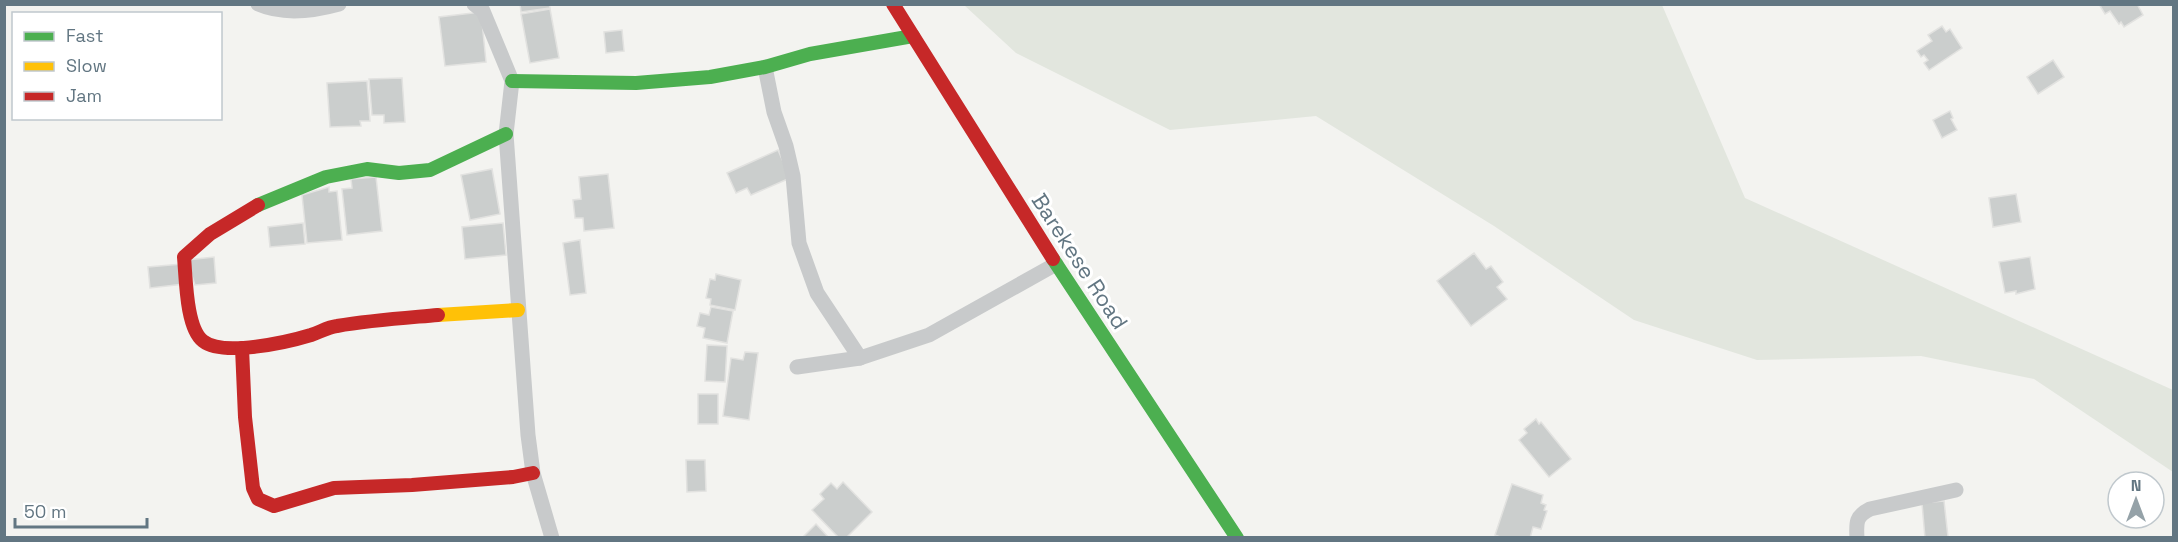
<svg xmlns="http://www.w3.org/2000/svg" width="2178" height="542" viewBox="0 0 2178 542" font-family="'Space Grotesk',sans-serif">
  <rect width="100%" height="100%" fill="#f3f3f0"/>
  <polygon fill="#e2e6de" points="964,5 1662,5 1745,198 2173,390 2173,472 2034,379 1921,356 1757,360 1634,320 1494,226 1316,116 1170,130 1016,53"/>
  <g fill="#cbcecd" stroke="#e2e2e0" stroke-width="1.5">
    <polygon points="520,4 549,4 550,8 521,12"/>
    <polygon points="2099,4 2137,4 2143,15 2124,27 2121,22 2119,24 2110,11 2105,14"/>
    <polygon points="550,9 559,58 530,63 521,14"/>
    <polygon points="481,12 486,62 445,66 439,17"/>
    <polygon points="1942,26 1946,32 1950,29 1962,48 1929,70 1924,63 1928,60 1924,55 1921,57 1917,51 1932,41 1928,35"/>
    <polygon points="622,30 624,51 606,53 604,32"/>
    <polygon points="2053,60 2064,77 2038,94 2027,77"/>
    <polygon points="402,78 405,122 384,123 384,115 372,115 369,79"/>
    <polygon points="367,81 370,121 360,121 361,126 330,127 327,83"/>
    <polygon points="1950,111 1953,118 1951,119 1957,130 1942,138 1933,120"/>
    <polygon points="778,150 790,178 751,195 747,188 736,193 727,173"/>
    <polygon points="492,169 500,214 470,220 461,175"/>
    <polygon points="608,174 614,228 584,231 583,218 575,218 573,200 581,199 579,177"/>
    <polygon points="376,177 382,231 347,235 342,189 352,188 351,179"/>
    <polygon points="329,187 329,192 337,191 342,240 307,243 302,195"/>
    <polygon points="2016,194 2021,222 1993,227 1989,198"/>
    <polygon points="303,223 305,244 270,247 268,227"/>
    <polygon points="503,223 506,255 465,259 462,227"/>
    <polygon points="580,240 586,293 570,295 563,243"/>
    <polygon points="1474,253 1486,269 1491,266 1503,282 1497,287 1507,299 1471,326 1437,281"/>
    <polygon points="214,257 216,283 195,285 187,260"/>
    <polygon points="2030,257 2035,289 2016,294 2016,291 2005,293 1999,262"/>
    <polygon points="182,264 184,284 150,288 148,267"/>
    <polygon points="716,274 741,280 735,310 710,305 711,299 706,298 710,279 715,280"/>
    <polygon points="711,307 733,311 727,343 703,338 705,328 697,326 700,313 709,315"/>
    <polygon points="707,345 727,346 725,382 705,381"/>
    <polygon points="745,352 758,353 749,420 723,416 731,358 743,360"/>
    <rect x="698" y="394" width="20" height="30"/>
    <polygon points="1536,419 1539,424 1541,422 1571,459 1549,477 1519,440 1527,433 1524,429"/>
    <polygon points="686,460 705,460 706,491 687,492"/>
    <polygon points="843,482 872,512 846,538 839,538 812,510 824,499 820,494 831,483 837,489"/>
    <polygon points="1512,484 1543,495 1541,503 1546,505 1544,510 1547,511 1541,529 1533,527 1530,538 1503,538 1495,535"/>
    <polygon points="1944,501 1948,537 1925,538 1922,503"/>
    <polygon points="816,524 829,538 802,538"/>
  </g>
  <g fill="none" stroke-linecap="round" stroke-linejoin="round">
    <g stroke="#c8cacb" stroke-width="15">
      <path d="M 258,4 C 283,15 314,11 339,4"/>
      <polyline points="474,4 483,11 512,81 506,134 528,435 533,473 552,538"/>
      <polyline points="765,67 774,112 786,146 793,176 799,243 817,293 860,358"/>
      <polyline points="797,367 860,358 929,335 1056,264"/>
      <path d="M 1857,538 C 1856,522 1856,516 1870,509 L 1956,490"/>
    </g>
    <g stroke="#4caf50" stroke-width="14">
      <polyline points="512,81 636,83 710,77 765,67 810,54 913,36"/>
      <polyline points="258,205 326,177 367,169 399,173 430,170 506,134"/>
      <polyline points="1053,259 1237,538"/>
    </g>
    <polyline stroke="#ffc107" stroke-width="14" points="438,315 518,310"/>
    <g stroke="#c62828" stroke-width="14">
      <polyline points="893,4 1053,259"/>
      <path d="M 258,205 L 210,234 L 184,257 C 186,278 186,328 203,341 C 223,357 288,342 311,335 C 320,332 328,327 337,326 C 371,320 404,318 438,315"/>
      <polyline points="242,348 245,417 253,488 258,499 274,506 334,488 412,485 513,477 533,473"/>
    </g>
  </g>
  <g text-anchor="middle" dominant-baseline="central" stroke-width="6" stroke-linejoin="round" paint-order="stroke">
    <g font-size="22" fill="#627682" stroke="#fff">
      <text transform="translate(1080 261) rotate(57)">Barekese Road</text>
    </g>
  </g>
  <rect width="2178" height="542" fill="none" stroke="#627682" stroke-width="12"/>
  <rect x="12" y="12" width="210" height="108" fill="#ffffff" stroke="#c0c8cd" stroke-width="1.5"/>
  <rect x="24" y="32" width="30" height="9" fill="#4caf50" stroke="#c0c8cd" stroke-width="1.5"/>
  <text x="66" y="42" font-size="18" fill="#627682">Fast</text>
  <rect x="24" y="62" width="30" height="9" fill="#ffc107" stroke="#c0c8cd" stroke-width="1.5"/>
  <text x="66" y="72" font-size="18" fill="#627682">Slow</text>
  <rect x="24" y="92" width="30" height="9" fill="#c62828" stroke="#c0c8cd" stroke-width="1.5"/>
  <text x="66" y="102" font-size="18" fill="#627682">Jam</text>
  <g transform="translate(2136 500)"><circle r="28" fill="#ffffff" stroke="#c0c8cd" stroke-width="1.5"/>
  <path d="M0-4.5L10 22L0 15L-10 22Z" fill="#95a2a8"/>
  <text y="-9" font-size="16" font-weight="bold" text-anchor="middle" fill="#627682">N</text>
  </g>
  <path d="M15 518v9h132v-9" fill="none" stroke="#627682" stroke-width="3"/>
  <text x="24" y="518" font-size="18" fill="#627682" stroke="#ffffff" stroke-width="4.5" paint-order="stroke">50 m</text>
</svg>
